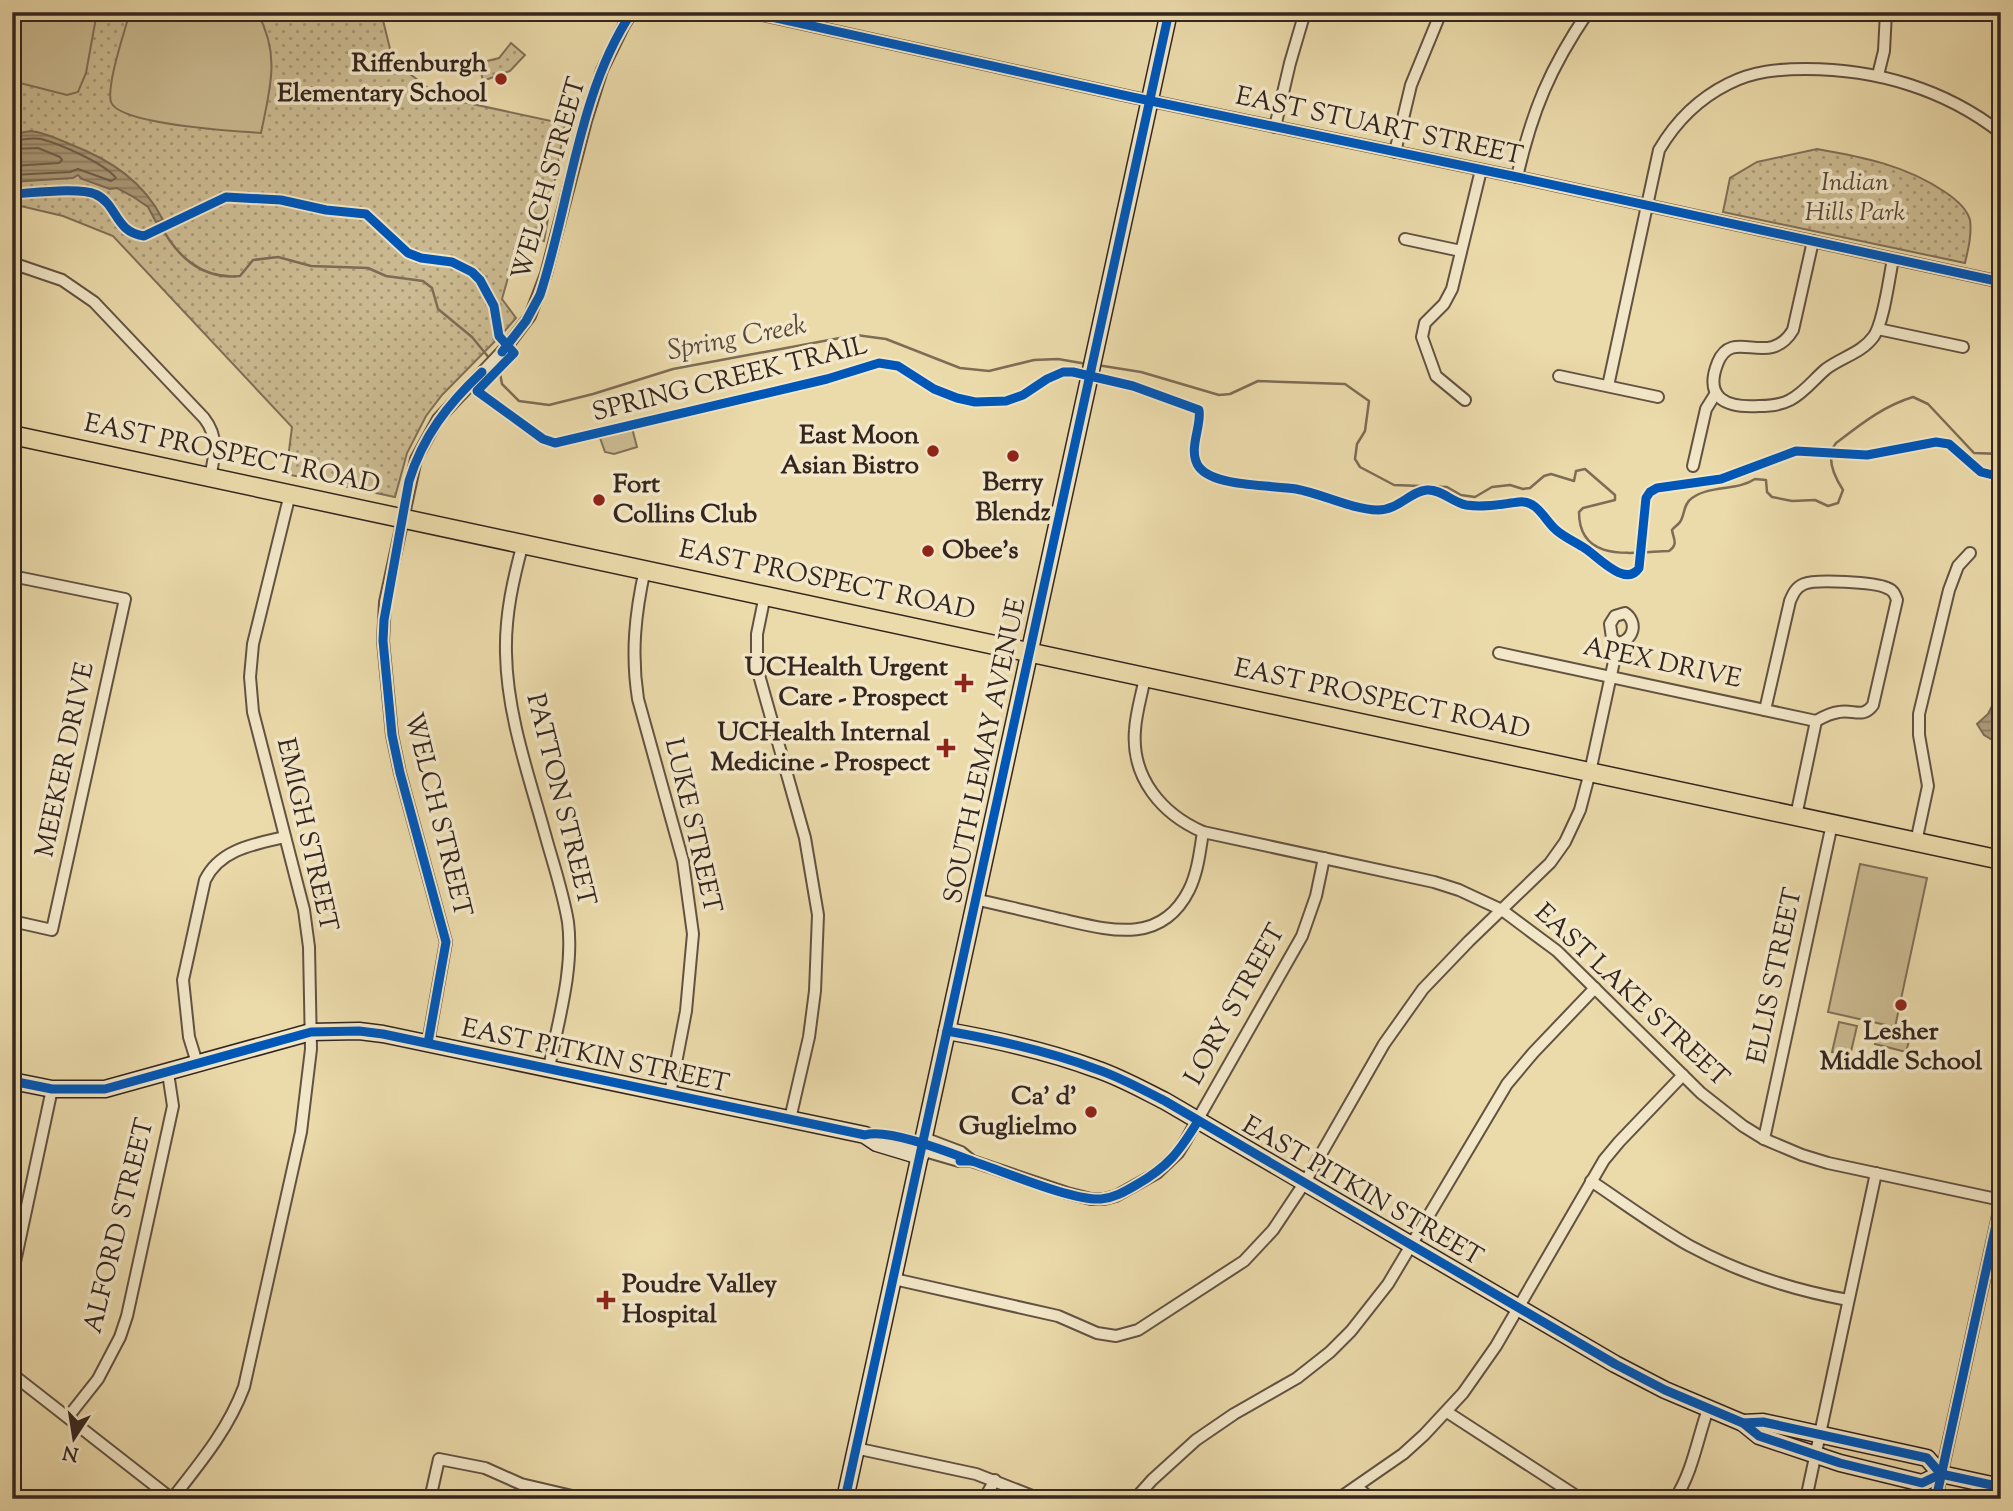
<svg xmlns="http://www.w3.org/2000/svg" width="2013" height="1511" viewBox="0 0 2013 1511" font-family="'Sorts Mill Goudy',serif">
  <defs>
    <pattern id="green-dots" width="8" height="8" patternUnits="userSpaceOnUse" patternTransform="scale(1.75)"><rect width="8" height="8" fill="#ccbb92"/><path d="M2 2h.1M6 6h.1" fill="none" stroke="#a69877" stroke-width="1.8" stroke-linecap="round"/></pattern>
    <pattern id="water-rules" width="6" height="5" patternUnits="userSpaceOnUse" patternTransform="scale(1.75)"><rect width="6" height="5" fill="#ad9c7b"/><path d="M0 2.5h6" fill="none" stroke="#8e7f64"/></pattern>
  </defs>
  <rect width="100%" height="100%" fill="#ebdaaa"/>
  <filter id="stains"><feTurbulence type="fractalNoise" baseFrequency=".00286" numOctaves="4"/><feColorMatrix values="0 0 0 0 .2 0 0 0 0 .09 0 0 0 0 .02 0 0 0 .5 -.17"/></filter>
  <radialGradient id="worn" r=".72"><stop offset=".6" stop-color="#630" stop-opacity="0"/><stop offset="1" stop-color="#630" stop-opacity=".3"/></radialGradient>
  <g fill="url(#green-dots)" stroke="#807058" stroke-width="2">
    <polygon points="12,12 381,12 393,61 440,97 565,124 544,241 520,235 502,299 516,318 503,333 442,395 426,416 407,453 395,497 286,474 292,427 113,236 63,216 12,204"/>
    <polygon points="511,43 525,55 510,71 483,81 479,63 499,58"/>
    <path d="M 1817,149 C 1863,157 1905,165 1945,192 C 1954,198 1967,209 1970,220 C 1972,235 1968,250 1965,263 L 1723,212 L 1730,178 L 1757,162 Z"/>
  </g>
  <g fill="#ccbb92" stroke="#807058" stroke-width="2">
    <polygon points="12,12 97,12 86,73 78,92 67,95 12,81"/>
    <path d="M 130,12 L 257,12 C 281,55 270,88 261,133 C 236,131 119,125 111,102 C 106,86 125,30 130,12 Z"/>
    <polygon points="632,428 637,447 614,454 605,452 600,438"/>
    <polygon points="1860,864 1927,878 1895,1027 1828,1012"/>
    <polygon points="1839,1022 1857,1026 1850,1056 1832,1052"/>
    <polygon points="1878,1030 1910,1037 1906,1052 1875,1044"/>
  </g>
  <g fill="url(#water-rules)" stroke="#7d6c56" stroke-width="2">
    <path d="M 31,131 C 46,133 58,139 72,145 C 111,160 144,182 163,220 L 156,222 L 148,207 L 132,196 L 117,188 L 110,189 L 82,179 L 78,175 L 73,178 L 12,182 L 12,134 Z"/>
    <polygon points="2001,704 2001,745 1984,735 1977,724 1988,714 1992,706"/>
  </g>
  <g fill="none" stroke-linecap="round" stroke-linejoin="round">
    <g stroke="#70604d" stroke-width="2">
      <path d="M 12,141 C 22,140 31,137 41,139 C 60,144 104,163 116,178 L 111,181 L 78,169 L 70,172 L 12,175"/>
      <polyline points="12,149 38,148 60,157 62,160 59,163 12,166"/>
    </g>
    <g stroke="#7d6c56" stroke-width="2.5">
      <path d="M 159,222 C 175,255 201,280 240,276 L 253,260 L 278,257 L 311,266 L 368,268 L 386,276 L 423,281 L 432,288 L 438,309 L 472,337 L 490,359"/>
      <polyline points="494,364 500,373 502,384 519,401 549,405 593,394 673,369 856,335 886,339 960,368 989,371 1034,360 1058,359 1087,364"/>
      <path d="M 1097,365 L 1141,372 L 1219,395 L 1230,394 L 1258,381 L 1345,384 L 1369,401 L 1365,431 L 1357,444 L 1355,459 L 1360,467 L 1394,485 L 1447,487 L 1461,495 L 1475,497 L 1492,487 L 1510,485 L 1523,489 L 1530,488 L 1544,476 L 1551,474 L 1574,481 L 1576,471 L 1585,469 L 1615,495 L 1615,500 L 1583,508 L 1579,512 C 1579,564 1634,552 1669,551 C 1679,544 1673,538 1672,530 C 1674,527 1678,525 1680,522 C 1685,515 1683,504 1692,498 C 1710,485 1737,491 1755,479 L 1766,480 L 1767,492 L 1772,497 L 1792,501 L 1815,500 L 1828,506 L 1838,503 L 1843,490 C 1834,476 1825,457 1836,443 C 1860,425 1883,406 1913,397 L 1928,404 L 1974,453 L 2001,454"/>
    </g>
    <defs>
      <g id="street">
        <polyline points="749,12 1132,97 1517,177 2001,282"/>
        <polyline points="1878,75 1884,51 1886,12"/>
        <polyline points="1275,127 1290,63 1305,12"/>
        <polyline points="1395,152 1411,85 1441,12"/>
        <path d="M 1517,177 C 1532,111 1550,68 1588,12"/>
        <polyline points="1405,239 1461,251"/>
        <path d="M 1813,241 L 1793,330 C 1769,370 1733,326 1718,362 C 1703,399 1727,408 1759,406 C 1769,406 1781,405 1790,400 C 1804,393 1814,379 1826,369 C 1842,357 1862,353 1874,336 C 1884,321 1889,278 1893,259"/>
        <path d="M 12,263 L 62,280 L 94,302 L 204,418 C 219,437 215,455 210,477"/>
        <polyline points="1878,329 1963,347"/>
        <polyline points="1559,376 1658,397"/>
        <path d="M 1608,386 L 1659,150 C 1676,121 1698,99 1728,84 C 1753,71 1779,69 1806,69 C 1876,69 1945,89 2001,133"/>
        <polyline points="1465,400 1436,376 1422,337 1425,323 1444,304 1452,289 1481,170"/>
        <polyline points="1693,466 1706,409 1716,393"/>
        <path d="M 523,543 C 513,580 505,615 506,653 C 507,715 529,776 545,834 C 553,863 563,892 568,922 C 574,970 558,1021 549,1068"/>
        <path d="M 645,569 C 635,614 631,654 638,699 L 683,861 L 693,934 L 686,1011 L 670,1094"/>
        <polyline points="12,576 125,599 52,930 12,921"/>
        <polyline points="765,595 757,634 757,668 805,838 818,915 815,991 809,1037 790,1119"/>
        <polyline points="1499,653 1816,721"/>
        <path d="M 1145,677 C 1142,694 1136,712 1135,730 C 1131,778 1162,814 1203,832 L 1434,882 L 1459,890 L 1502,910 L 1557,951 L 1701,1093 L 1743,1126 L 1764,1139 L 1802,1155 L 1828,1163 L 2001,1200"/>
        <path d="M 1765,710 L 1790,601 C 1793,594 1796,587 1804,584 C 1815,579 1875,582 1887,588 C 1893,590 1895,594 1897,600 L 1873,705 C 1863,719 1853,709 1839,712 C 1831,713 1823,717 1816,721"/>
        <polyline points="1796,816 1816,721"/>
        <polyline points="1916,842 1928,786 1919,735 1919,714 1949,590 1958,566 1970,553"/>
        <path d="M 975,899 C 1004,906 1032,912 1060,919 C 1109,930 1161,946 1189,890 C 1198,872 1200,850 1203,832"/>
        <polyline points="428,1043 446,942 400,773 392,735 383,641 385,602 416,459 438,419 508,345 530,316 546,274 586,121 602,70 624,25 632,12"/>
        <path d="M 197,1063 L 189,1037 L 183,980 L 205,880 C 220,849 255,844 285,837"/>
        <polyline points="924,1138 961,1152 972,1161 1067,1193 1091,1199 1104,1199 1116,1196 1157,1173 1178,1153 1186,1140 1302,936 1316,896 1324,858"/>
        <polyline points="1764,1139 1832,824"/>
        <polyline points="921,1150 959,1161 972,1161"/>
        <path d="M 1591,1181 C 1624,1203 1656,1227 1690,1246 C 1740,1273 1793,1290 1848,1300"/>
        <polyline points="12,1276 52,1089"/>
        <path d="M 894,1279 L 1058,1316 L 1097,1333 L 1116,1336 L 1138,1330 L 1244,1261 L 1273,1230 L 1305,1182 L 1384,1044 L 1423,989 L 1469,941 L 1550,863 L 1565,842 L 1580,810 L 1590,772 L 1618,643 C 1634,640 1638,622 1625,613 L 1615,616 L 1610,624 L 1612,638 L 1618,643"/>
        <path d="M 12,1374 L 172,1499 C 200,1463 228,1430 244,1387 L 301,1132 L 311,1049 L 309,947 L 304,910 L 253,712 L 250,677 L 253,644 L 290,494"/>
        <polyline points="1447,1412 1581,1499"/>
        <polyline points="68,1417 98,1379 120,1337 127,1316 173,1106 168,1073"/>
        <polyline points="855,1448 976,1474 1040,1499"/>
        <polyline points="1357,1487 1371,1499"/>
        <polyline points="430,1499 439,1459 485,1468 521,1484 585,1499"/>
        <polyline points="984,1499 995,1480"/>
        <polyline points="1135,1499 1152,1480 1196,1440 1234,1414 1297,1378 1330,1352 1351,1331 1388,1284 1507,1084 1533,1053 1595,988"/>
        <polyline points="1338,1499 1403,1454 1424,1435 1463,1393 1496,1346 1604,1160 1619,1142 1683,1075"/>
        <path d="M 1675,1499 C 1693,1471 1697,1440 1708,1409"/>
        <polyline points="1806,1499 1876,1173"/>
        <polyline points="1936,1499 2001,1202"/>
      </g>
      <g id="secondary">
        <path d="M 947,1031 C 998,1040 1048,1051 1096,1069 C 1120,1077 1143,1090 1165,1101 L 1615,1364 L 1665,1390 L 1743,1423 L 1759,1436 L 1840,1463 L 1922,1483 L 1941,1474 L 2001,1487"/>
        <polyline points="12,1081 52,1089 105,1089 311,1032 359,1031 383,1034 865,1135 877,1143 920,1156"/>
        <polyline points="1743,1423 1763,1422 1927,1458 1941,1474"/>
        <polyline points="845,1499 1169,12"/>
      </g>
      <polyline id="primary" points="12,435 2001,860"/>
    </defs>
    <use href="#street" stroke="#625242" stroke-width="14"/>
    <use href="#secondary" stroke="#34251f" stroke-width="19"/>
    <use href="#primary" stroke="#34251f" stroke-width="21"/>
    <use href="#street" stroke="#f2e7c8" stroke-width="10"/>
    <use href="#secondary" stroke="#f2e7c8" stroke-width="16"/>
    <use href="#primary" stroke="#ebdaaa" stroke-width="18"/>
    <defs>
      <g id="cycleway">
        <polyline points="749,12 1132,97 1517,177 2001,282"/>
        <path d="M 12,194 C 32,193 80,187 95,194 C 118,204 114,232 144,236 L 226,197 L 281,200 L 326,210 L 366,214 L 408,253 L 421,258 L 452,262 L 472,272 L 480,280 L 494,306 L 499,336 L 514,353 L 477,391 L 543,439 L 555,443 L 827,379 L 879,363 L 898,366 L 934,389 L 957,398 L 975,402 L 1006,401 L 1023,395 L 1047,379 L 1063,372 L 1073,372 L 1133,386 L 1199,410 C 1202,427 1187,450 1199,467 C 1214,487 1272,485 1296,489 C 1323,494 1350,509 1378,510 C 1398,510 1411,491 1427,490 C 1441,489 1452,502 1466,505 C 1484,508 1501,504 1519,502 C 1537,500 1544,519 1555,529 C 1563,537 1576,542 1586,549 C 1598,557 1626,588 1639,568 L 1646,498 L 1650,492 L 1657,488 L 1721,479 L 1796,451 L 1867,455 L 1936,442 L 1949,444 L 1981,472 L 1993,475 L 2001,472"/>
        <path d="M 502,352 L 526,321 L 540,295 C 570,204 578,92 632,12"/>
        <path d="M 947,1031 C 998,1040 1048,1051 1096,1069 C 1120,1077 1143,1090 1165,1101 L 1615,1364 L 1665,1390 L 1743,1423 L 1759,1436 L 1840,1463 L 1922,1483 L 1941,1474 L 2001,1487"/>
        <path d="M 428,1043 L 446,942 L 400,773 L 392,735 L 383,641 L 384,620 L 409,481 C 423,436 448,404 482,372"/>
        <path d="M 12,1081 L 52,1089 L 105,1089 L 311,1032 L 359,1031 L 383,1034 L 865,1135 C 888,1128 948,1152 972,1161"/>
        <path d="M 960,1161 L 972,1161 C 1003,1171 1072,1201 1101,1199 C 1114,1198 1124,1192 1136,1185 C 1168,1167 1179,1152 1198,1121"/>
        <polyline points="1743,1423 1763,1422 1927,1458 1941,1474"/>
        <polyline points="845,1499 1169,12"/>
        <polyline points="1936,1499 2001,1202"/>
      </g>
    </defs>
    <use href="#cycleway" stroke="#f2e7c8" stroke-width="13"/>
    <use href="#cycleway" stroke="#0057b8" stroke-width="9"/>
  </g>
  <g fill="#8f2418" stroke="#f2e7c8" stroke-width="2.5">
    <circle cx="501" cy="79" r="7"/>
    <circle cx="933" cy="451" r="7"/>
    <circle cx="1013" cy="456" r="7"/>
    <circle cx="599" cy="500" r="7"/>
    <circle cx="928" cy="551" r="7"/>
    <path d="M960.5 672.5h7v7h7v7h-7v7h-7v-7h-7v-7h7z"/>
    <path d="M942.5 737.5h7v7h7v7h-7v7h-7v-7h-7v-7h7z"/>
    <circle cx="1901" cy="1005" r="7"/>
    <circle cx="1091" cy="1112" r="7"/>
    <path d="M602.5 1289.5h7v7h7v7h-7v7h-7v-7h-7v-7h7z"/>
  </g>
  <g text-anchor="middle" dominant-baseline="central" stroke-width="7" stroke-linejoin="round" paint-order="stroke">
    <g font-size="26" font-weight="bold" fill="#34251f" stroke="#f2e7c8" text-anchor="end">
      <text x="487" y="64">Riffenburgh<tspan x="487" dy="30">Elementary School</tspan></text>
      <text x="919" y="436">East Moon<tspan x="919" dy="30">Asian Bistro</tspan></text>
      <text x="1013" y="483" text-anchor="middle">Berry<tspan x="1013" dy="30">Blendz</tspan></text>
      <text x="613" y="485" text-anchor="start">Fort<tspan x="613" dy="30">Collins Club</tspan></text>
      <text x="942" y="551" text-anchor="start">Obee's</text>
      <text x="948" y="668">UCHealth Urgent<tspan x="948" dy="30">Care - Prospect</tspan></text>
      <text x="930" y="733">UCHealth Internal<tspan x="930" dy="30">Medicine - Prospect</tspan></text>
      <text x="1901" y="1032" text-anchor="middle">Lesher<tspan x="1901" dy="30">Middle School</tspan></text>
      <text x="1077" y="1097">Ca' d'<tspan x="1077" dy="30">Guglielmo</tspan></text>
      <text x="622" y="1285" text-anchor="start">Poudre Valley<tspan x="622" dy="30">Hospital</tspan></text>
    </g>
    <g font-size="26" fill="#34251f" stroke="#f2e7c8">
      <text transform="translate(1379 127) rotate(12)">EAST STUART STREET</text>
      <text transform="translate(550 179) rotate(-74)">WELCH STREET</text>
      <text transform="translate(730 380) rotate(-14)">SPRING CREEK TRAIL</text>
      <text transform="translate(232 455) rotate(12)">EAST PROSPECT ROAD</text>
      <text transform="translate(827 581) rotate(12)">EAST PROSPECT ROAD</text>
      <text transform="translate(1662 664) rotate(12)">APEX DRIVE</text>
      <text transform="translate(1382 700) rotate(12)">EAST PROSPECT ROAD</text>
      <text transform="translate(986 751) rotate(-78)">SOUTH LEMAY AVENUE</text>
      <text transform="translate(66 760) rotate(-78)">MEEKER DRIVE</text>
      <text transform="translate(560 800) rotate(76)">PATTON STREET</text>
      <text transform="translate(437 815) rotate(76)">WELCH STREET</text>
      <text transform="translate(692 826) rotate(77)">LUKE STREET</text>
      <text transform="translate(306 835) rotate(77)">EMIGH STREET</text>
      <text transform="translate(1776 976) rotate(-78)">ELLIS STREET</text>
      <text transform="translate(1631 996) rotate(43)">EAST LAKE STREET</text>
      <text transform="translate(1236 1005) rotate(-61)">LORY STREET</text>
      <text transform="translate(595 1057) rotate(12)">EAST PITKIN STREET</text>
      <text transform="translate(1362 1192) rotate(30)">EAST PITKIN STREET</text>
      <text transform="translate(120 1226) rotate(-76)">ALFORD STREET</text>
    </g>
    <g font-size="26" font-style="italic" fill="#5a4a3c" stroke="#f2e7c8">
      <text x="1855" y="183">Indian<tspan x="1855" dy="30">Hills Park</tspan></text>
    </g>
    <g font-size="28" font-style="italic" fill="#58493b" stroke="#f2e7c8">
      <text transform="translate(737 339) rotate(-11)">Spring Creek</text>
    </g>
  </g>
  <rect width="2013" height="1511" fill="none" stroke="#ebdaaa" stroke-width="42"/>
  <rect x="14" y="14" width="1985" height="1483" fill="none" stroke="#34251f" stroke-width="3.5"/>
  <rect x="21" y="21" width="1971" height="1469" fill="none" stroke="#34251f" stroke-width="2"/>
  <g transform="translate(74 1438) rotate(192)" stroke="#f2e7c8" stroke-width="5" paint-order="stroke">
  <path d="M0-5L12 26L0 18L-12 26Z" fill="#34251f"/>
  <text y="-10" font-size="19" font-weight="bold" text-anchor="middle" fill="#34251f">N</text>
  </g>
  <rect width="100%" height="100%" filter="url(#stains)"/>
  <rect width="100%" height="100%" fill="url(#worn)"/>
</svg>
